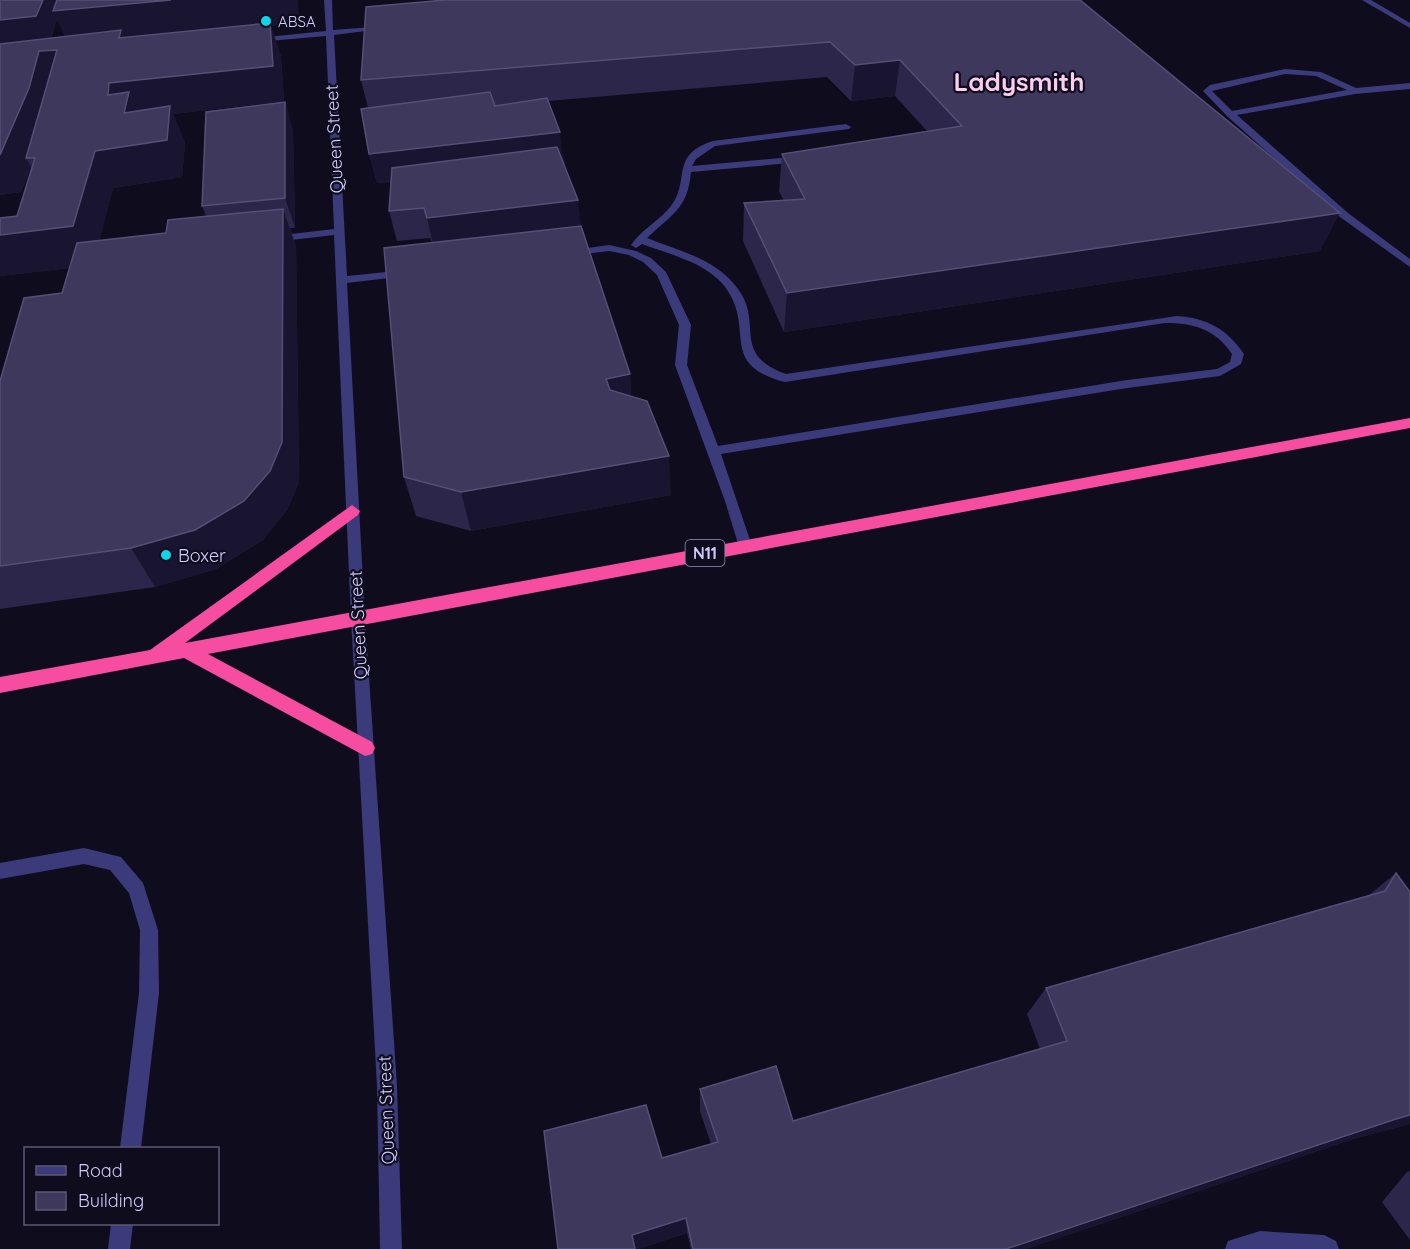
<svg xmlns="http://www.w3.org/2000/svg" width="1410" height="1249" viewBox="0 0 1410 1249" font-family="Quicksand,sans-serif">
  <rect width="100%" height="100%" fill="#0f0d1d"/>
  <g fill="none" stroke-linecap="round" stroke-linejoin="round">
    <g fill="#3b3a7a" fill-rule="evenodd">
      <polygon points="324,0 332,0 333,30 385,26 389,28 334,35 347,276 406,270 411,273 406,276 347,283 365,618 397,1086 402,1249 380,1249 377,1086 351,618 334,235 274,242 269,239 274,236 334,229 326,36 257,42 253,40 257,38 326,31"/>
      <polygon points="1362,0 1371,0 1410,23 1410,28"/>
      <path d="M 1285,69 L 1321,72 L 1356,88 L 1410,83 L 1410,89 L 1355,94 L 1237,115 L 1348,213 L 1410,259 L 1410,267 L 1340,217 L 1227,116 L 1203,91 L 1210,85 ZM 1285,74 L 1316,76 L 1347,90 L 1232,111 L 1212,91 Z"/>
      <path d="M 846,124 L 851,127 L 849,129 L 715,146 L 696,159 L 692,166 L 802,156 L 807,159 L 802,162 L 691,172 C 688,209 671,215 647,238 C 679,251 717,259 738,289 C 764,323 730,354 786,374 L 1177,316 C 1207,318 1227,329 1244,354 L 1241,364 L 1220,376 L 1127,388 L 721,454 L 752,546 L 745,551 L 740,550 L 725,501 L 675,365 L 679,325 L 657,275 L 643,262 L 629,255 L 609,251 L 570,256 L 566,255 L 566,251 L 609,245 L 636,251 L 651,258 L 666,272 L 691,325 L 687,365 L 718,446 L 1127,380 L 1217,369 L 1230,362 L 1232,354 C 1215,329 1194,323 1165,323 L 785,382 C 720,365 753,332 729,293 C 713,264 671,255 642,244 L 636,248 L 631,245 C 642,229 659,221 671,206 C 691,180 669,155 713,141 Z"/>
      <polygon points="84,848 121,857 143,883 158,930 159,993 141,1148 120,1148 139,993 140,930 129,893 110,870 84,864 0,879 0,863"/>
      <polygon points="111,1224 133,1224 130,1249 108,1249"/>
      <polygon points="1260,1231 1324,1235 1336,1241 1339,1249 1225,1249 1228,1241"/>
    </g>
    <polygon fill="#f64da1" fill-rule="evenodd" points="1410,418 1410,428 208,654 372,742 375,748 372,754 365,756 184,658 0,693 0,677 150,650 352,505 360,511 358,515 185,643"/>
  </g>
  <g fill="#2c264a" fill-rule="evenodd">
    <path d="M 0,0 L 299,23 L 271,26 L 281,57 L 284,101 L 173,114 L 185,143 L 182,177 L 113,188 L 99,241 L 166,233 L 206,216 L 202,206 L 285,102 L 293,131 L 295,228 L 290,228 L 296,247 L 299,482 L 287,510 L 263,540 L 216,569 L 155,587 L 0,609 L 0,381 L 62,293 L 69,268 L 0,276 L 17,216 L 32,169 L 31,167 L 21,192 L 0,195 ZM 57,19 L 65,36 L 51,38 Z"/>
    <polygon points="1080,0 1320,251 784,332 743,241 744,203 784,201 779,191 782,154 927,131 895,96 851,101 827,77 548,101 581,226 630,374 631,396 671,495 471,531 416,516 404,477 432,242 430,238 397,241 389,211 391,182 377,183 369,154 368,108 361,80"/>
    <polygon points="1396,873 1410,892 1410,1124 1353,1139 1026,1249 691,1249 687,1233 638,1249 558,1249 662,1158 711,1144 700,1111 700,1089 793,1121 1040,1049 1027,1014 1046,988 1369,895"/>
    <polygon points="1410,1171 1410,1240 1382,1202 1407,1172"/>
  </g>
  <g fill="#191530">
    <polygon points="43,0 298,0 299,23 271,26 281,57 284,101 173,114 185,143 182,177 113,188 93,265 0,276 0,235 73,226 69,45 57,19 49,43 0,48 0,20"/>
    <polygon points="57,50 26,158 31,167 21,192 0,195 0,155 39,51"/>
    <polygon points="900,60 895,96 851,101 855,65"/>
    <polygon points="285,102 293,131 295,228 285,198"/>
    <polygon points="560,132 563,161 377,183 369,154"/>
    <polygon points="578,200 581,230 434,248 427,218"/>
    <polygon points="283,209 296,247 299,482 287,510 263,540 216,569 155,587 131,548"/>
    <polygon points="1340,213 1320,251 784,332 787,293"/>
    <polygon points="630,374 632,413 610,418 606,379"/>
    <polygon points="669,456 671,495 471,531 461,492"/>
    <polygon points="1410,1115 1410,1124 1353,1139 1026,1249 1006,1249 1396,1119"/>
    <polygon points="686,1218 687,1233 638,1249 635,1249 632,1235"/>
  </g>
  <g fill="#3e385d" stroke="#554f76" stroke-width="1.5">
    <polygon points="0,0 43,0 36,16 0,20"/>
    <polygon points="57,0 171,0 53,11"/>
    <polygon points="445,0 1080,0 1340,213 787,293 744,203 805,199 782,154 962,126 900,60 855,65 830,42 361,80 366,7"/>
    <polygon points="270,23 273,66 109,83 108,95 129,92 124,113 170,106 167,140 95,151 73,226 0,235 0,218 17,216 35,158 26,158 57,50 39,51 29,88 0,155 0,44 121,30 119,38"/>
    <polygon points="490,92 495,106 547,98 560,132 369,154 361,109"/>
    <polygon points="285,102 285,198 202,206 206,112"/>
    <polygon points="557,147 578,200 427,218 424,208 389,211 392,168"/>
    <polygon points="283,209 282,442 270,471 244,501 195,530 131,548 0,566 0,381 24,298 62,293 77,243 166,233 168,220"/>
    <polygon points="581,226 630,374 606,379 610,390 647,401 669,456 461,492 404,477 384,248"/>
    <polygon points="1396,873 1410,892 1410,1115 1396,1119 1006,1249 693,1249 686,1218 632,1235 635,1249 558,1249 544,1131 646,1105 662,1158 718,1142 700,1089 776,1066 793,1121 1067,1041 1046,988 1385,891"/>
  </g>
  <g fill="#0cd7e8" stroke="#0f0d1d" stroke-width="2">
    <circle cx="266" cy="21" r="6"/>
    <circle cx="166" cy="555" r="6"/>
  </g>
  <g text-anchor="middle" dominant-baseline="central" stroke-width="4.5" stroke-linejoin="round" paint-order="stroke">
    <g font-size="15" fill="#d0cbfc" stroke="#0f0d1d" text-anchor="start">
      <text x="278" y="21">ABSA</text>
    </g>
    <rect fill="#0f0d1d" stroke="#9692b9" stroke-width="1.5" x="685.5" y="540" width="39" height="26" rx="4.5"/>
    <g font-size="16" font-weight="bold" fill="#d0cbfc">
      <text x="705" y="553">N11</text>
    </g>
    <g font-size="18" fill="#d0cbfc" stroke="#0f0d1d">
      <text transform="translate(334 139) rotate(-93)">Queen Street</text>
      <text transform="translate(358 625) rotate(-93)">Queen Street</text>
      <text transform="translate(386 1110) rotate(-92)">Queen Street</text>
    </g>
    <g font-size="18" fill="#d0cbfc" stroke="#0f0d1d" text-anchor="start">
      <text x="178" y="555">Boxer</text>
    </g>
    <g font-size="26" font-weight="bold" fill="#fccdec" stroke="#0f0d1d">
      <text x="1019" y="81">Ladysmith</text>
    </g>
  </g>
  <rect x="24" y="1147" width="195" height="78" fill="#0f0d1d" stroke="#5c5976" stroke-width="1.5"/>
  <rect x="36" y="1166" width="30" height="9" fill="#3b3a7a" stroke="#5c5976" stroke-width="1.5"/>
  <text x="78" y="1177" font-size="18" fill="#d0cbfc">Road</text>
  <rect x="36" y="1192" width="30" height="18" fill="#3e385d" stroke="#5c5976" stroke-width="1.5"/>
  <text x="78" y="1207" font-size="18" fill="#d0cbfc">Building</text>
</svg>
